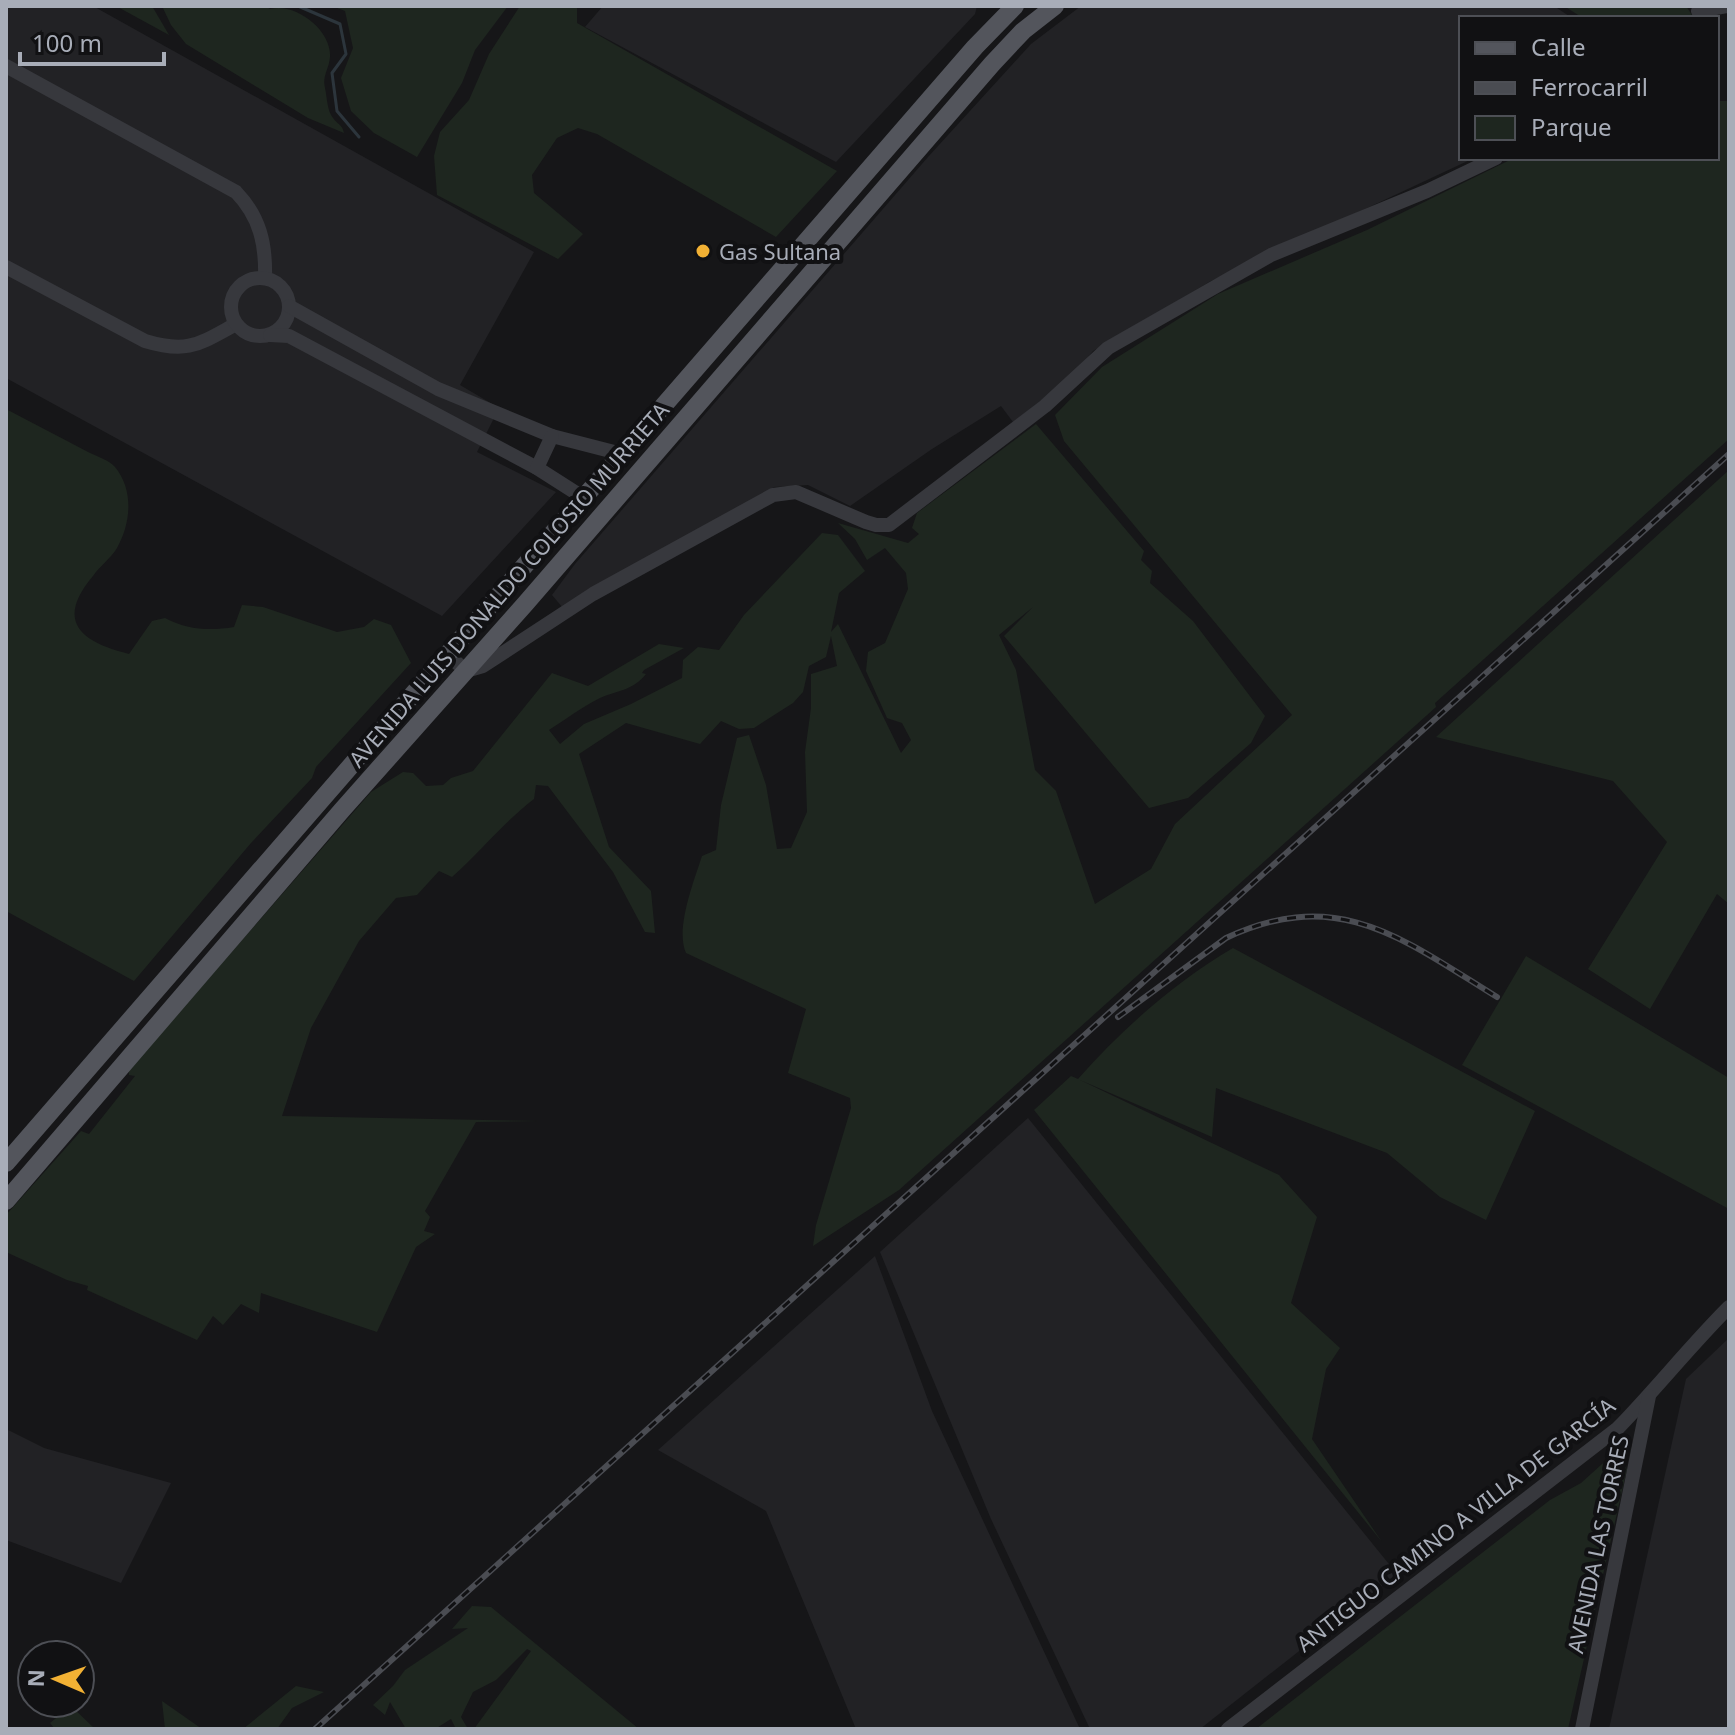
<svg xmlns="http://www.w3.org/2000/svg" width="1735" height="1735" viewBox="0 0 1735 1735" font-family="'Noto Sans',sans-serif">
  <rect width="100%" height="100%" fill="#161618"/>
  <g fill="#222225">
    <polygon points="6,6 93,6 534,252 460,385 499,408 477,452 556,492 442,616 6,378"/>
    <polygon points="603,6 977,6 975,14 836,162 585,27"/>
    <polygon points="1081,6 1554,6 1572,18 1461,18 1461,158 1474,158 1211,281 1093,351 1069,380 1013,422 1001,406 932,449 850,506 808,485 774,487 563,608 552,595 575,564 928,157 1031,44"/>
    <polygon points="1028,1118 1397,1574 1200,1729 1090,1729 991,1519 880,1252"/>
    <polygon points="875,1256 932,1411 1080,1729 856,1729 766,1511 658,1450"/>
    <polygon points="1729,1338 1729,1729 1609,1729 1686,1379"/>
    <polygon points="6,1429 44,1448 171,1483 121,1583 6,1540"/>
  </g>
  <g fill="#1e261f">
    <polygon points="116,6 152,6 169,35"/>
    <path d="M 162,6 L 266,6 L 270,9 C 295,2 332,30 330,57 C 329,69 322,76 325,88 C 327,97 327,111 333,118 C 338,125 342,124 344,133 L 308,118 L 186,44 L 171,25 Z"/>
    <polygon points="332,6 508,6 475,50 462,83 417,157 374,133 351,111 341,78 353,48 345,11"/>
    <polygon points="520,6 577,6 577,23 837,171 776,237 597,134 578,128 557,138 532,175 534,193 583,234 558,259 437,195 434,156 440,132 469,100 489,54"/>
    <polygon points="1564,6 1686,6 1694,18 1583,18"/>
    <path d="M 1717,101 L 1729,101 L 1729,439 L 1435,703 L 1436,707 L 899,1190 L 813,1246 L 816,1225 L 851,1108 L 850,1098 L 788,1073 L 806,1009 L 686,953 C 675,929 694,881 702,856 L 716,850 L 721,805 L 737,738 L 749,735 L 766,785 L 777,849 L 791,848 L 807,812 L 805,752 L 811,708 L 811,674 L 837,666 L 831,636 L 826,657 L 809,666 L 803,692 L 793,703 L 754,728 L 739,729 L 721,721 L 700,744 L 626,723 L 579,754 L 609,847 L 651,891 L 655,933 L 645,932 L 613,872 L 548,786 L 536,785 L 534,799 C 504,822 480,852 452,877 L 439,871 L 417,895 L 396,898 L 359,941 L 311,1028 L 282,1116 L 539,1121 L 476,1122 L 425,1211 L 430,1217 L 424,1231 L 435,1234 L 416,1247 L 377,1332 L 261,1293 L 259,1313 L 241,1304 L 223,1325 L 213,1316 L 197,1340 L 87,1290 L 88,1286 L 67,1280 L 6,1252 L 6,1215 L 81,1131 L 89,1134 L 135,1076 L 129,1075 L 129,1070 L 371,792 L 403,772 L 413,773 L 426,786 L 443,785 L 451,778 L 473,771 L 552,673 L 588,686 L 659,644 L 684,648 L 644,670 L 642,673 L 646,674 C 634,690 616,691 600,698 C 582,707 566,719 549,730 L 560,744 L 584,724 L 631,704 L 682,678 L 683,660 L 698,647 L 719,650 L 744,615 L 822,533 L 838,535 L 865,571 L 839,593 L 831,632 L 838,624 L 901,753 L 911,740 L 902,723 L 887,718 L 866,671 L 868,652 L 885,643 L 908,589 L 906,573 L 885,548 L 867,560 L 855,539 L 838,523 L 908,543 L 919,534 L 912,528 L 917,513 L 1036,424 L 1144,551 L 1141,560 L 1152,571 L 1150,583 L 1193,621 L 1265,716 L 1251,743 L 1188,798 L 1149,808 L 1004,636 L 1033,607 L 999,635 L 1016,670 L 1035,770 L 1056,791 L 1095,904 L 1151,869 L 1175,824 L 1292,715 L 1064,441 L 1055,415 L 1102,367 L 1218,294 L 1367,230 L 1514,158 L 1717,158 Z"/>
    <path d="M 6,409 C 33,423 61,438 88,452 C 96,456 109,460 115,467 C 134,490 131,523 117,548 C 111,558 100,566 93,576 C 55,621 80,642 129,654 L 152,621 L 165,618 C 187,630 210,631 234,627 L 242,605 L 263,607 L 337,632 L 364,627 L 374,619 L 391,625 L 411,663 L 316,767 L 312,778 L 251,843 L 134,981 L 6,911 Z"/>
    <polygon points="1729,470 1729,904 1717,894 1650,1009 1588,969 1667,842 1613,781 1436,737"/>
    <path d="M 1233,948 L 1535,1111 L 1486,1220 L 1440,1197 L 1387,1153 L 1216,1088 L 1212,1137 L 1080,1080 L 1279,1175 L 1317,1217 L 1291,1303 L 1340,1348 L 1326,1369 L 1312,1439 L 1382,1542 L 1034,1110 L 1071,1076 L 1078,1079 C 1122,1029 1175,982 1233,948 Z"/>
    <polygon points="1526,956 1729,1078 1729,1209 1462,1065"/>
    <polygon points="1612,1455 1627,1469 1568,1729 1256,1729 1550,1500 1581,1483"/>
    <polygon points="472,1606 491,1607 639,1729 474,1729 531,1651 527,1649 496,1680 473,1692 461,1717 468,1729 456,1729 451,1719 435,1729 406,1729 390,1702 385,1715 373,1705 393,1686 405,1670 468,1628 452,1629"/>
    <polygon points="296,1686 324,1692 292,1708 277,1729 243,1729"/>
    <polygon points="162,1701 202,1729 165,1729"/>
    <polygon points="71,1706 95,1729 55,1729 50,1723"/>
  </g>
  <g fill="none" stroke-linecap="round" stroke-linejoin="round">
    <polyline stroke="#2c353c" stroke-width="3" points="298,6 340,24 346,54 332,73 337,111 359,137"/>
    <g stroke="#37383d" stroke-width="14">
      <polyline points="1698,11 1727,6"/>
      <path d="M 6,66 L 236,192 C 260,217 266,244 265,278"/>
      <path d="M 6,267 L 145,341 C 188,354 199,344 236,324"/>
      <circle cx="260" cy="307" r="29"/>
      <polyline points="289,306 438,389 552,436 622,454"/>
      <polyline points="270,335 289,336 537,468 584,498"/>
      <polyline points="537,468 552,436"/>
      <polyline points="448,655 466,671 483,666 593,594 773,495 796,492 866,522 876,525 889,525 1045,406 1108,348 1271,255 1427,191 1496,158"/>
      <path d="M 1228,1729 L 1618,1428 C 1656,1389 1690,1346 1729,1307"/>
      <polyline points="1582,1729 1649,1396"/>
    </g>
    <g stroke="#53555c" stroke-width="18">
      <polyline points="6,1163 975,47 1015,6"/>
      <polyline points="6,1201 342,810 526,603 992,64 1023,31 1055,6"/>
    </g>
    <defs>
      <g id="rail">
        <path d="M 1118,1017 L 1226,938 C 1339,885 1404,940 1497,997"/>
        <polyline points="315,1729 1729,454"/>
      </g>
    </defs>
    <use href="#rail" stroke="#4a4c52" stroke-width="6"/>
    <use href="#rail" stroke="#111113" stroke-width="3" stroke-dasharray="9" stroke-linecap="butt"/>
  </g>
  <circle fill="#f2b134" stroke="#111113" stroke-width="3" cx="703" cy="251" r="8"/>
  <g text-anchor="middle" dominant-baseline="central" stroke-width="8" stroke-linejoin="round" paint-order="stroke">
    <g font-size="22" fill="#a8adb8" stroke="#111113" text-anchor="start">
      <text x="719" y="251">Gas Sultana</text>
    </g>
    <g font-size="22" fill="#a8adb8" stroke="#111113">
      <text transform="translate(508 584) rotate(-49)">AVENIDA LUIS DONALDO COLOSIO MURRIETA</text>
      <text transform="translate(1455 1524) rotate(-38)">ANTIGUO CAMINO A VILLA DE GARCÍA</text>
      <text transform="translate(1597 1544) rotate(-78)">AVENIDA LAS TORRES</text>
    </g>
  </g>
  <rect width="1735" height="1735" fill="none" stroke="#a8adb8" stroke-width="16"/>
  <rect x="1459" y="16" width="260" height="144" fill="#111113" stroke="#4d4f55" stroke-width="2"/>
  <rect x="1475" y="42" width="40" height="12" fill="#53555c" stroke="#4d4f55" stroke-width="2"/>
  <text x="1531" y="56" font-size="24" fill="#a8adb8">Calle</text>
  <rect x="1475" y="82" width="40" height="12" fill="#4a4c52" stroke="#4d4f55" stroke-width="2"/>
  <text x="1531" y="96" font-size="24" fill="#a8adb8">Ferrocarril</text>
  <rect x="1475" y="116" width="40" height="24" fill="#1e261f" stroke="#4d4f55" stroke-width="2"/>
  <text x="1531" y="136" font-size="24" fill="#a8adb8">Parque</text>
  <g transform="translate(56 1679) rotate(272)"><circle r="38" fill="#111113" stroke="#4d4f55" stroke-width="2"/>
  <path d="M0-6L14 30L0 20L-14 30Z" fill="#f2b134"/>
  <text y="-12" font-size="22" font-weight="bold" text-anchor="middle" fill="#a8adb8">N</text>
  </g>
  <path d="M20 52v12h144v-12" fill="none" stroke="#a8adb8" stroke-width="4"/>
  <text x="32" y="52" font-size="24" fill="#a8adb8" stroke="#111113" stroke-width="6" paint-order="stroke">100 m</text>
</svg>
